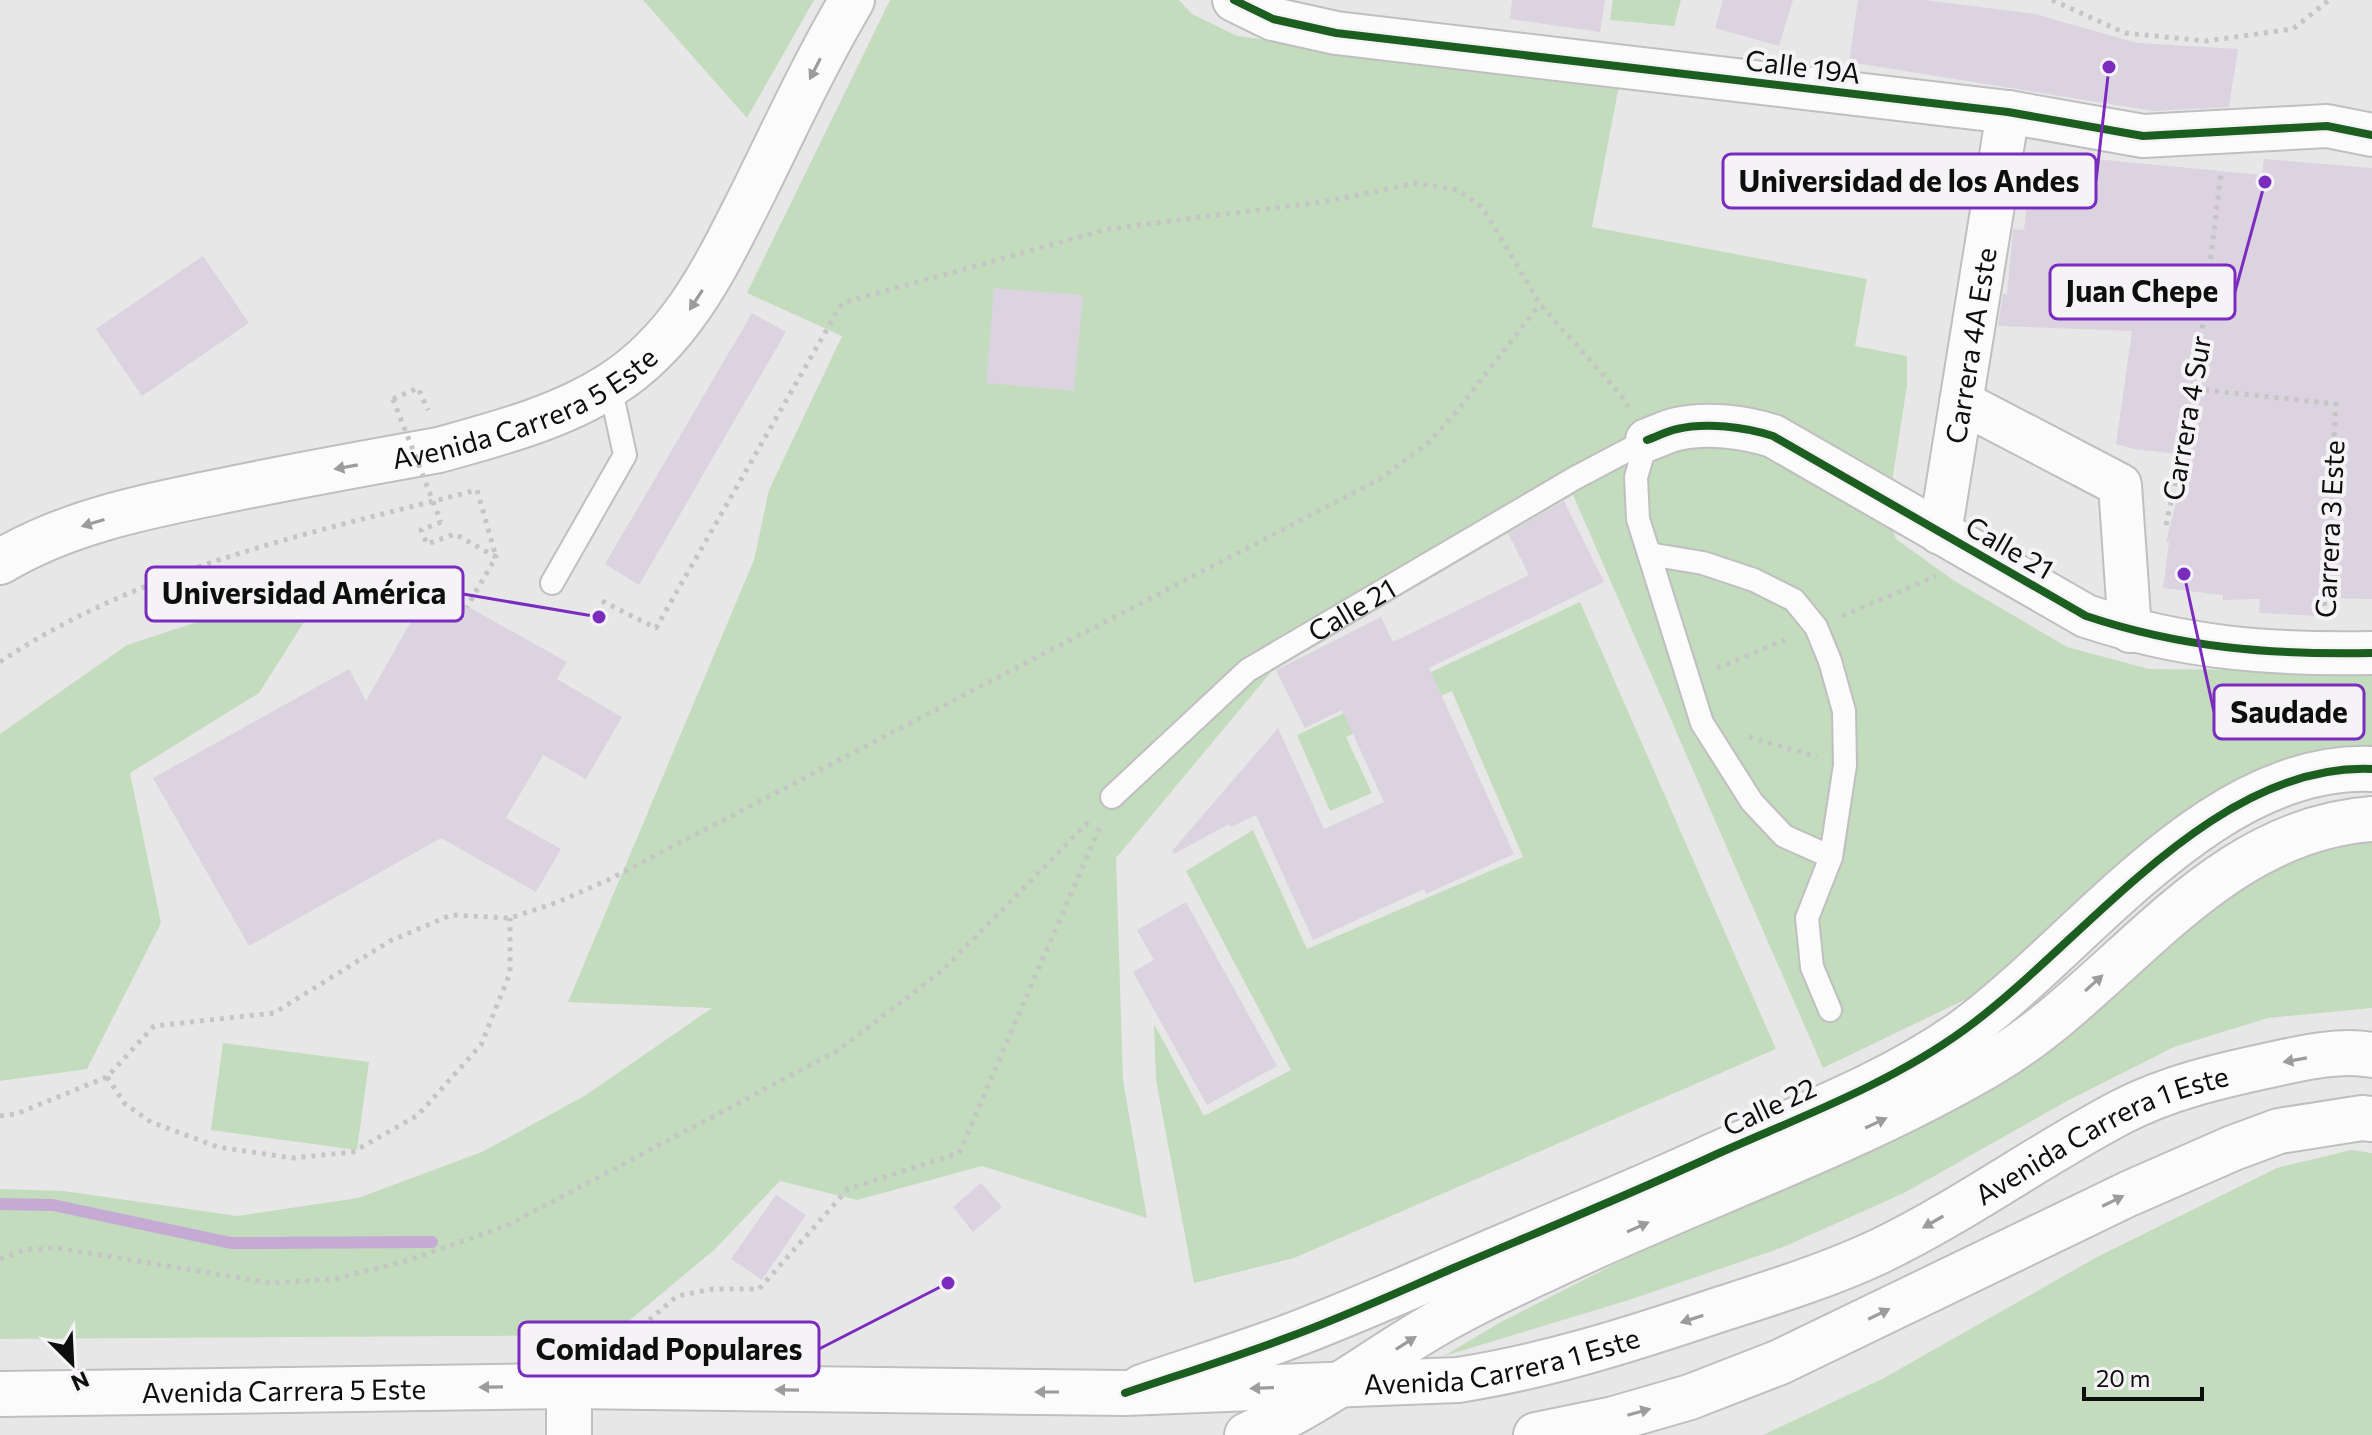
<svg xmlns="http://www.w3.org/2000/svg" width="2372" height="1435" viewBox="0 0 2372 1435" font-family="Commissioner,sans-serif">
  <rect width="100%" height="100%" fill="#e8e7e8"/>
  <g fill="#c3dcbd">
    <polygon points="643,0 814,0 747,118"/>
    <polygon points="890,0 1179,0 1192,14 1237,36 1619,85 1592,227 1867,279 1855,346 1907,356 1907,385 1887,515 1896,539 1953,580 2067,647 2149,669 2372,671 2372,754 2300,759 1985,990 1823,1068 1573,495 1271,672 1116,858 1123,1080 1147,1218 982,1166 857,1200 780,1181 714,1250 612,1335 0,1339 0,1189 64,1191 237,1216 358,1198 482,1152 586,1095 712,1008 568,1002 754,560 769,490 842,336 747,293"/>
    <polygon points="1613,0 1681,0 1674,26 1610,20"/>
    <polygon points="332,578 259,693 130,773 161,923 87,1069 0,1081 0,734 127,645"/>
    <polygon points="1580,602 1776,1049 1294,1258 1194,1283 1156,1080 1154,1024 1204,1116 1291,1070 1186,871 1253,830 1307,949 1523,857 1452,691 1346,737 1372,793 1330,811 1297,735"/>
    <polygon points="2372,834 2372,1008 2268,1018 2174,1047 2067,1101 1904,1193 1781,1248 1629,1300 1444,1356 1499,1323 1629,1257 1967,1099 2251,873 2331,840"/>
    <polygon points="223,1043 369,1062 357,1150 211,1130"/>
    <polygon points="2351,1150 2372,1153 2372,1435 1763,1435 1884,1378 2097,1257 2277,1168"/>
  </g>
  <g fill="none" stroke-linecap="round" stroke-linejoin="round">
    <polyline stroke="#c5aad4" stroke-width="12" points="0,1204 53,1205 231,1243 432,1242"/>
  </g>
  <g fill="#dbd3e0">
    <polygon points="1512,0 1605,0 1600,32 1510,19"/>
    <polygon points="1723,0 1793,0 1779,46 1715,28"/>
    <polygon points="1858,0 1924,0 2035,14 2137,43 2238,49 2229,107 2154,111 1849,62"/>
    <polygon points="2032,153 2262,175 2264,159 2372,168 2372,599 2319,598 2318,616 2259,613 2260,599 2223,600 2223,595 2163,588 2169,542 2166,542 2188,455 2134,449 2116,444 2132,331 1998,326 2003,294 2007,294 2013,229 2024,230"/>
    <polygon points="203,256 249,323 142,396 96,329"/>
    <polygon points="994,288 1083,295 1074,391 986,383"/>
    <polygon points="752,313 786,332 639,585 605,564"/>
    <polygon points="1564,501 1604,582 1429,668 1514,854 1426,894 1424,889 1313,940 1256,815 1231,827 1229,824 1174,854 1172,851 1278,728 1324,829 1384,802 1342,710 1305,728 1276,670 1381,617 1393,642 1529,575 1508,533"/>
    <polygon points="431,586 567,662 557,679 622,717 586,779 543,755 506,818 561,849 536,892 441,838 249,946 153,778 349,669 366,701"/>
    <polygon points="1186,902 1277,1066 1207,1105 1133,972 1154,960 1137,930"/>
    <polygon points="981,1183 1002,1207 973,1232 953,1207"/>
    <polygon points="776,1195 806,1215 762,1280 731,1259"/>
  </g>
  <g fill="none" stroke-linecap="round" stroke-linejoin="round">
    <defs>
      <g id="lane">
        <polyline points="1647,440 1636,477 1638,519 1702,723 1752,802 1784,836 1831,857"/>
        <polyline points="1649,554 1703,563 1754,580 1794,600 1816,627 1830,661 1844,711 1845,765 1831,857 1807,918 1812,967 1830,1010"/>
        <polyline points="552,583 625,455 610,386"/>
        <path id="s1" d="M 1112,797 L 1248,670 L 1575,478 L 1647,440"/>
      </g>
      <g id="street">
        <polyline points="1234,0 1273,19 1336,33 2008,112 2143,136 2327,126 2372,135"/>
        <polyline points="1961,402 2120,485 2130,631"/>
        <path d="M 1647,440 C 1656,437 1667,431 1677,429 C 1706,422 1745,427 1773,436 L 2086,616 C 2182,648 2271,655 2372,653"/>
        <path id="s2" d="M 1940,533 L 2008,112"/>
      </g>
      <g id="secondary">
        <path d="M 1142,1387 C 1191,1370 1240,1355 1288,1337 C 1347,1315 1405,1289 1463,1264 C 1546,1228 1631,1194 1713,1156 C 1797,1118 1888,1085 1964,1031 C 2083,944 2211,762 2372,769"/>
        <path d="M 1247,1435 C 1318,1405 1377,1357 1443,1320 C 1477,1301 1513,1284 1548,1268 C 1694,1198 1850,1146 1990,1064 C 2121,987 2208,831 2372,819"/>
      </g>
      <g id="primary">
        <path id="s3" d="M 0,562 C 66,522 147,506 222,491 C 294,476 366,463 439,450 C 496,434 559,418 609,386 C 683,340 717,264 755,189 C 786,126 816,61 852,0"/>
        <path id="s4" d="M 0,1394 L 569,1386 L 1125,1393 L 1458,1380 C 1548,1366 1635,1338 1721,1309 C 1774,1292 1829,1275 1880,1251 C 1963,1211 2039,1155 2121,1112 C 2167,1088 2219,1076 2270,1065 C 2302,1058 2340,1049 2372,1055"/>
        <polyline points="569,1435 569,1386"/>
        <polyline points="1536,1435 1614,1419 1690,1397 1780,1362 2128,1194 2233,1148 2279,1131 2362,1118 2372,1119"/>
      </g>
    </defs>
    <use href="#lane" stroke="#c0bfc0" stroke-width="26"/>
    <use href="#street" stroke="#c0bfc0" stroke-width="46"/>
    <use href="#secondary" stroke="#c0bfc0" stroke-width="48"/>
    <use href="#primary" stroke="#c0bfc0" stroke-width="48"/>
    <g stroke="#c5c5c6" stroke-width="5" stroke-dasharray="4 6" stroke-linecap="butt">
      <polyline points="2052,0 2125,33 2206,41 2293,29 2329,0"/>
      <polyline points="2195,389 2336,404 2324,613"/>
      <polyline points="393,399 418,388 428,410"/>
      <polyline points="441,522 421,530 427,544 455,534 496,557 467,607"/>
      <polyline points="2166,525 2195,389 2221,172"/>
      <polyline points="602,601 656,628 842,303 1108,229 1329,201 1417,183 1458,190 1483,208 1540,304 1621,395 1628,407"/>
      <polyline points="1842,616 1936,576"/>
      <path d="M 0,662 C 141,567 315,532 477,490 L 496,557"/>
      <polyline points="1717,668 1785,640"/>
      <polyline points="1749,737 1817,757"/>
      <polyline points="107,1077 125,1104 151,1122 218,1147 292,1158 353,1152 418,1115 481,1045 510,973 510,918"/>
      <polyline points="0,1116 16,1114 107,1077 154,1026 274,1013 390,941 451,915 510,918 558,902 608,880 1380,479 1429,442 1456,412 1540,304"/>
      <polyline points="0,1259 24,1250 58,1248 271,1283 335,1279 409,1260 506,1226 837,1051 943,970 1092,818"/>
      <polyline points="634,1333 677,1296 713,1289 759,1289 848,1189 959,1153 1101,824"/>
    </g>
    <use href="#lane" stroke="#fcfbfc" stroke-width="22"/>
    <use href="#street" stroke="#fcfbfc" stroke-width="42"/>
    <use href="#secondary" stroke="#fcfbfc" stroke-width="44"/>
    <use href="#primary" stroke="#fcfbfc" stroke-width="44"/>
    <polyline stroke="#c5c5c6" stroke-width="5" stroke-dasharray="4 6" stroke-linecap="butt" points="393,399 441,522"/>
    <defs>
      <g id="cycleway">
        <polyline points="1234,0 1273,19 1336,33 2008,112 2143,136 2327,126 2372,135"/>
        <path d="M 1647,440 C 1656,437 1667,431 1677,429 C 1706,422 1745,427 1773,436 L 2086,616 C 2182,648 2271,655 2372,653"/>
        <path d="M 1125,1393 C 1178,1375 1233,1358 1286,1338 C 1344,1317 1400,1291 1456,1267 C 1543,1230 1631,1194 1717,1154 C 1800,1117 1890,1084 1964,1030 C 2083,944 2212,762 2372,769"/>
      </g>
    </defs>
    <use href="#cycleway" stroke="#f5f3f6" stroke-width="13"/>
    <use href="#cycleway" stroke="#1b5e20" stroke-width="8"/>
  </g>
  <defs><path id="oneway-solid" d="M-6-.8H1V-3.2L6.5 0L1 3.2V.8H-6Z" transform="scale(2)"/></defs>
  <g fill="#9d9c9d">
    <use href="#oneway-solid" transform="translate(815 69) rotate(117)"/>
    <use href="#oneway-solid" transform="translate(696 300) rotate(123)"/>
    <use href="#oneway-solid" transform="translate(346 467) rotate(170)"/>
    <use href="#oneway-solid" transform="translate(93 523) rotate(163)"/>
    <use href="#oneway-solid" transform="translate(2094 983) rotate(-42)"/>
    <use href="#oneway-solid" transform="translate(2295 1060) rotate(170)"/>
    <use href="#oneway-solid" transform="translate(1876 1123) rotate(-25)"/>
    <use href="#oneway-solid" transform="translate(2113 1201) rotate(-26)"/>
    <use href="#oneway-solid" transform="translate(1933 1222) rotate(150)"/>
    <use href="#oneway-solid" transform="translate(1638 1227) rotate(-24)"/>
    <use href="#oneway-solid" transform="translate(1879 1314) rotate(-26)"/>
    <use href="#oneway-solid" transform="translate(1692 1319) rotate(162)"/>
    <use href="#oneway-solid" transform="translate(1406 1343) rotate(-32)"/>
    <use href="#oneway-solid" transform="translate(491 1387) rotate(179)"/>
    <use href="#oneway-solid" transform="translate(1262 1388) rotate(178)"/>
    <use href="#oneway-solid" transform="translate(787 1390) rotate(-179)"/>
    <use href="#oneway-solid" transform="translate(1047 1392) rotate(-180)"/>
    <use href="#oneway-solid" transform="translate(1639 1412) rotate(-16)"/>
  </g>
  <g text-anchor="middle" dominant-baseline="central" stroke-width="8" stroke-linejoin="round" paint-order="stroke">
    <g font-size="28" fill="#0f0e0f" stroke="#f5f3f6">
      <text transform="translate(1803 66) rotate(7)">Calle 19A</text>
      <text stroke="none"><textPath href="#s2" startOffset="190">Carrera 4A Este</textPath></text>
      <text stroke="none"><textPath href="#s3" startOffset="550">Avenida Carrera 5 Este</textPath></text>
      <text transform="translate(2186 418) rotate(-80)">Carrera 4 Sur</text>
      <text transform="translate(2329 529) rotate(-87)">Carrera 3 Este</text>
      <text transform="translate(2010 547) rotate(30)">Calle 21</text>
      <text stroke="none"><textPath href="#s1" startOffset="306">Calle 21</textPath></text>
      <text transform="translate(1769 1106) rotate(-25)">Calle 22</text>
      <text stroke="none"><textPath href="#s4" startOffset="2152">Avenida Carrera 1 Este</textPath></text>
      <text stroke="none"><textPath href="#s4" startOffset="1504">Avenida Carrera 1 Este</textPath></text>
      <text stroke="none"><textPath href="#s4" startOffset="284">Avenida Carrera 5 Este</textPath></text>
    </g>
  </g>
  <path fill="none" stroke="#7b2cbf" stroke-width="3" d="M2109 67L2096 181M2265 182L2235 292M599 617L463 594M2184 574L2214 712M948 1283L819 1349"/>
  <g fill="#7b2cbf" stroke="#f5f3f6" stroke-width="3">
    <circle cx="2109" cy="67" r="8"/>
    <circle cx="2265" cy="182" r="8"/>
    <circle cx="599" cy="617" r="8"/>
    <circle cx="2184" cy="574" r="8"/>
    <circle cx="948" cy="1283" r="8"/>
  </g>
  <g fill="#f5f3f6" stroke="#7b2cbf" stroke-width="3">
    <rect x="1723" y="154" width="373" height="54" rx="8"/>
    <rect x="2050" y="265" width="185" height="54" rx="8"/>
    <rect x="146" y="567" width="317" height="54" rx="8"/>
    <rect x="2214" y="685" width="150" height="54" rx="8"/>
    <rect x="519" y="1322" width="300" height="54" rx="8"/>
  </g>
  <g font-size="30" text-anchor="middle" font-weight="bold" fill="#0f0e0f">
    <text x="1909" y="192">Universidad de los Andes</text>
    <text x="2142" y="302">Juan Chepe</text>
    <text x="304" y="604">Universidad América</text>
    <text x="2289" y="723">Saudade</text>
    <text x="669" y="1360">Comidad Populares</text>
  </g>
  <g transform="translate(72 1363) rotate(156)" stroke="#f5f3f6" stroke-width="6" paint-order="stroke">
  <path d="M0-6L14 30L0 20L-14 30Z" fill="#0f0e0f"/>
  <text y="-12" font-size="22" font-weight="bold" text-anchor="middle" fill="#0f0e0f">N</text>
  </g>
  <path d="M2084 1387v12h118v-12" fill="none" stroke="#0f0e0f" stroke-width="4"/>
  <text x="2096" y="1387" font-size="24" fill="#0f0e0f" stroke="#f5f3f6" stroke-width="6" paint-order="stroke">20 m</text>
</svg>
